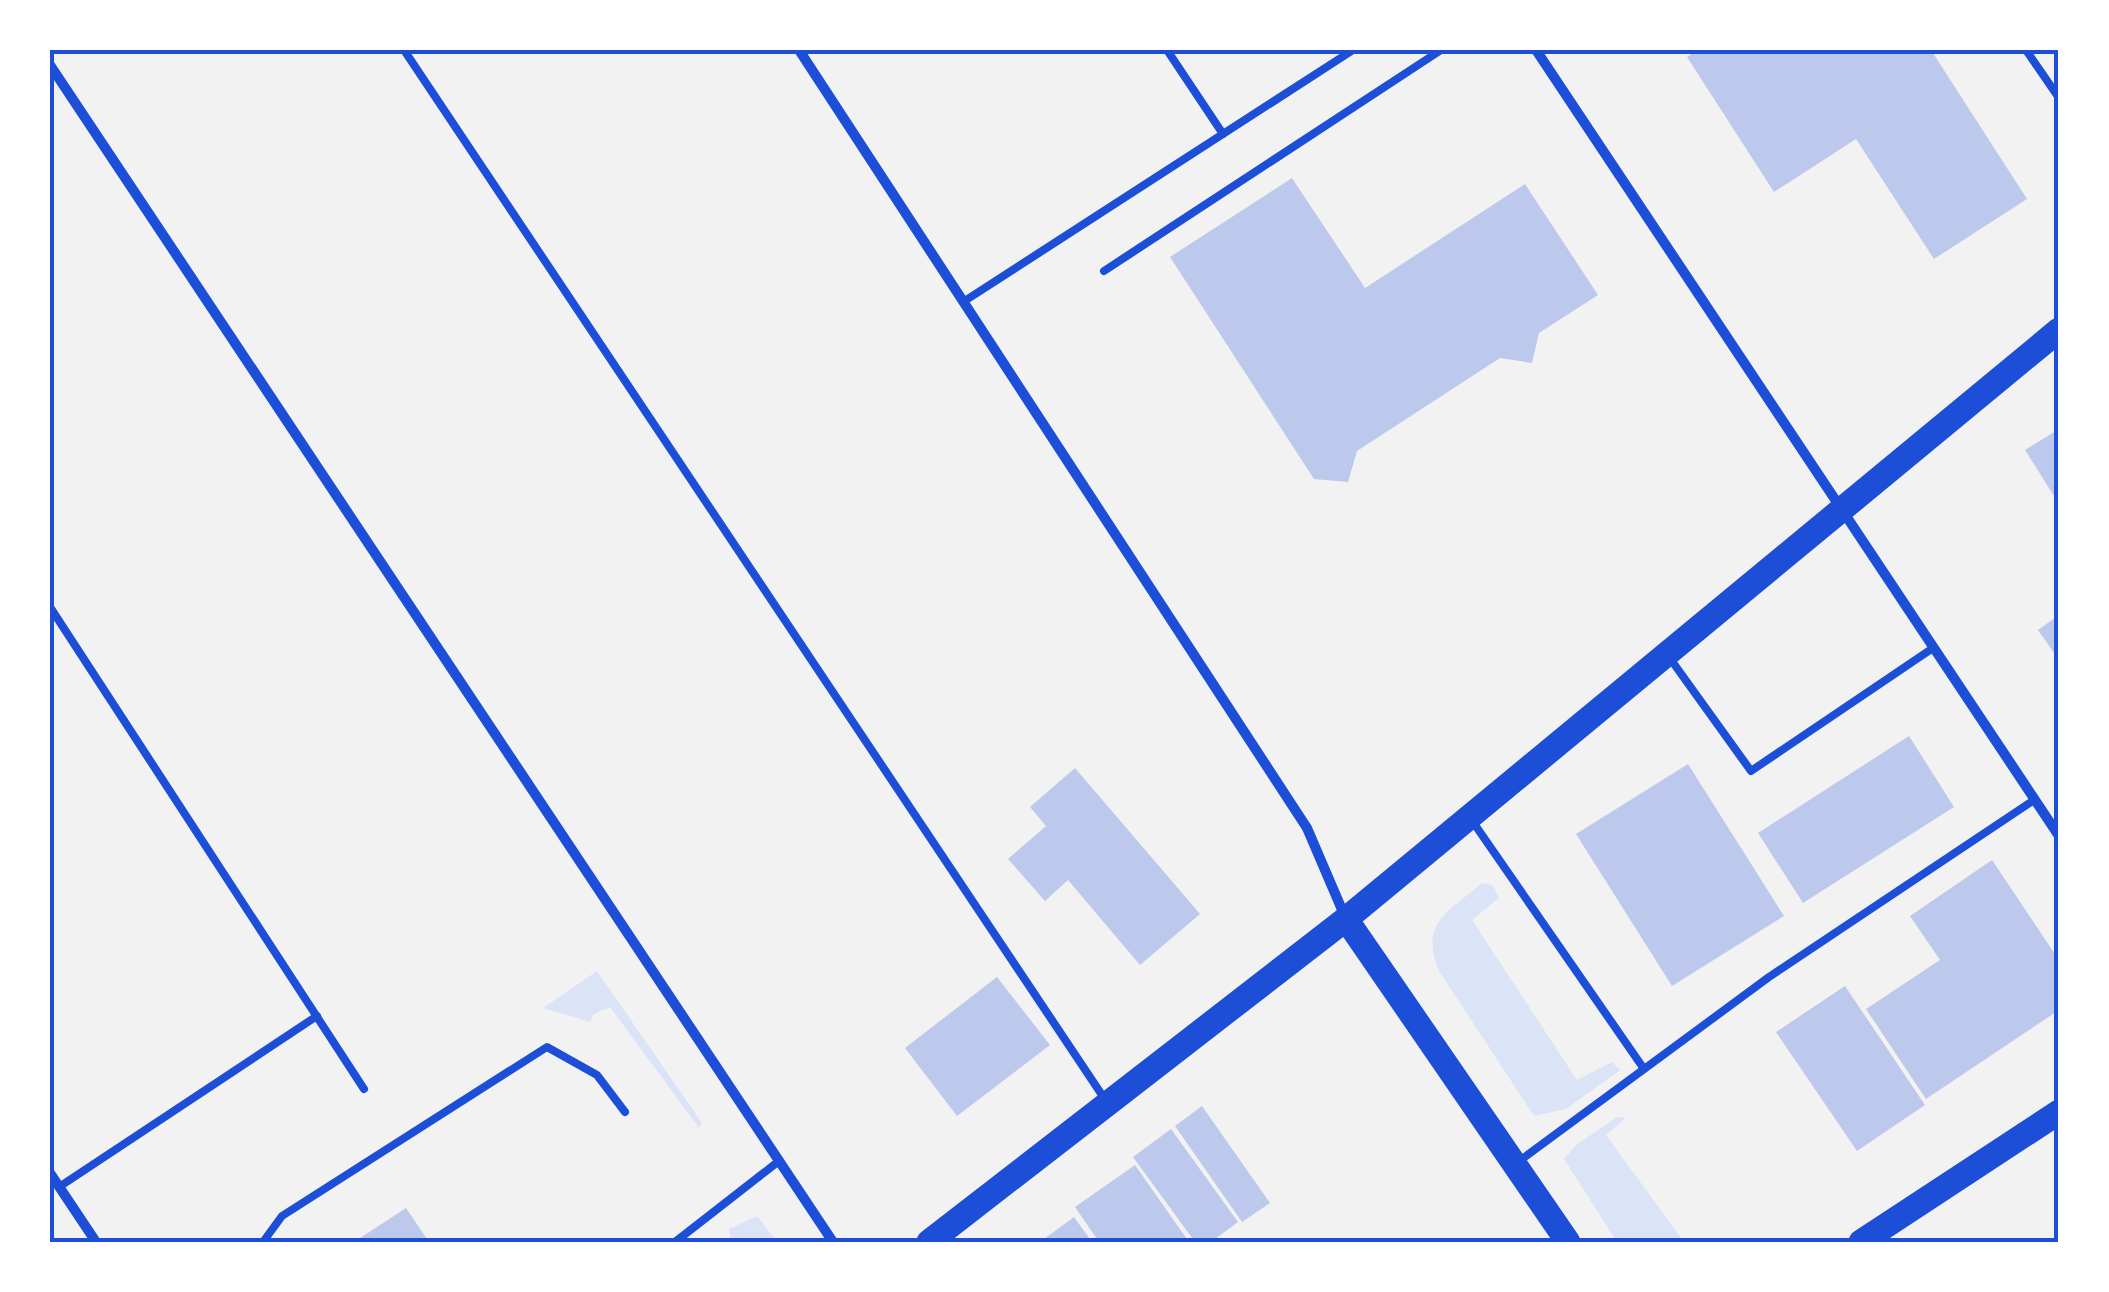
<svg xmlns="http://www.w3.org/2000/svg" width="2109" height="1292" viewBox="0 0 2109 1292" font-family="'Nunito Sans',sans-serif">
  <rect width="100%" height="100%" fill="#f2f2f2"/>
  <g fill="#dbe4f7">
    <path d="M 1482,883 L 1492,885 L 1499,898 L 1472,920 L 1577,1080 L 1612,1062 L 1620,1070 L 1566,1109 L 1534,1116 L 1439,971 C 1419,923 1448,912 1482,883 Z"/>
    <polygon points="597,971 702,1123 699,1128 610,1007 594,1014 590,1022 543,1008"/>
    <polygon points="1617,1117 1626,1118 1606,1135 1684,1242 1617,1242 1564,1159 1576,1145"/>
    <polygon points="757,1216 777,1242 731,1242 729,1229"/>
  </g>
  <g fill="#bdc9ec">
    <polygon points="1697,50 1931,50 2027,199 1934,259 1856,139 1774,192 1687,57"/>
    <polygon points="1292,178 1365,288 1525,184 1598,295 1539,333 1532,363 1500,358 1357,451 1348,482 1314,479 1170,257"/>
    <polygon points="2059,429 2059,504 2025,450"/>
    <polygon points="2059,615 2059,660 2038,630"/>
    <polygon points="1909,736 1954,807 1803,903 1758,833"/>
    <polygon points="1688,764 1784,916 1672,986 1576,834"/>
    <polygon points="1075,768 1200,914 1140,965 1068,880 1045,901 1008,859 1046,826 1030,807"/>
    <polygon points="1992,860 2059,960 2059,1010 1926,1099 1866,1009 1940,960 1910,916"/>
    <polygon points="997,977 1050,1045 957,1116 905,1048"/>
    <polygon points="1845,986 1925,1105 1857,1151 1776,1032"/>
    <polygon points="1202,1106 1270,1203 1242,1222 1175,1126"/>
    <polygon points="1171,1129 1238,1222 1211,1242 1195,1242 1133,1157"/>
    <polygon points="1135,1165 1189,1242 1099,1242 1075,1207"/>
    <polygon points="406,1208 429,1242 354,1242"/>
    <polygon points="1074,1217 1092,1242 1040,1242"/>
  </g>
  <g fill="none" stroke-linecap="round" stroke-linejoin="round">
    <g stroke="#1d4ed8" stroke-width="8">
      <polyline points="404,50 1104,1098"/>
      <polyline points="1167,50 1223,134"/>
      <polyline points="2026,50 2059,98"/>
      <polyline points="1104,271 1441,50"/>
      <polyline points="963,302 1353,50"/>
      <polyline points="50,607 364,1089"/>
      <polyline points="1669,657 1751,771 1933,648"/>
      <polyline points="1473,822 1644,1069"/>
      <polyline points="1518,1162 1769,977 2034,800"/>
      <polyline points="59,1187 317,1016"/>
      <polyline points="263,1242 282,1216 547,1047 597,1075 625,1112"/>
      <polyline points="675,1242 779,1161"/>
    </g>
    <g stroke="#1d4ed8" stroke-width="10">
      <polyline points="799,50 1307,828 1346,919"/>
      <polyline points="1536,50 2059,836"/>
      <polyline points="50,65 833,1242"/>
      <polyline points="50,1173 96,1242"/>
    </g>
    <g stroke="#1d4ed8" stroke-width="25">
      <polyline points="1346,919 1568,1242"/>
      <polyline points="929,1242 1346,919 2059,330"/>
      <polyline points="1861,1242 2059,1112"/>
    </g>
  </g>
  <rect width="2109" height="1292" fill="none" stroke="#ffffff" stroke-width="105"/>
  <rect x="52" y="52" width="2004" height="1188" fill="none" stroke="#1d4ed8" stroke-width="4"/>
</svg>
